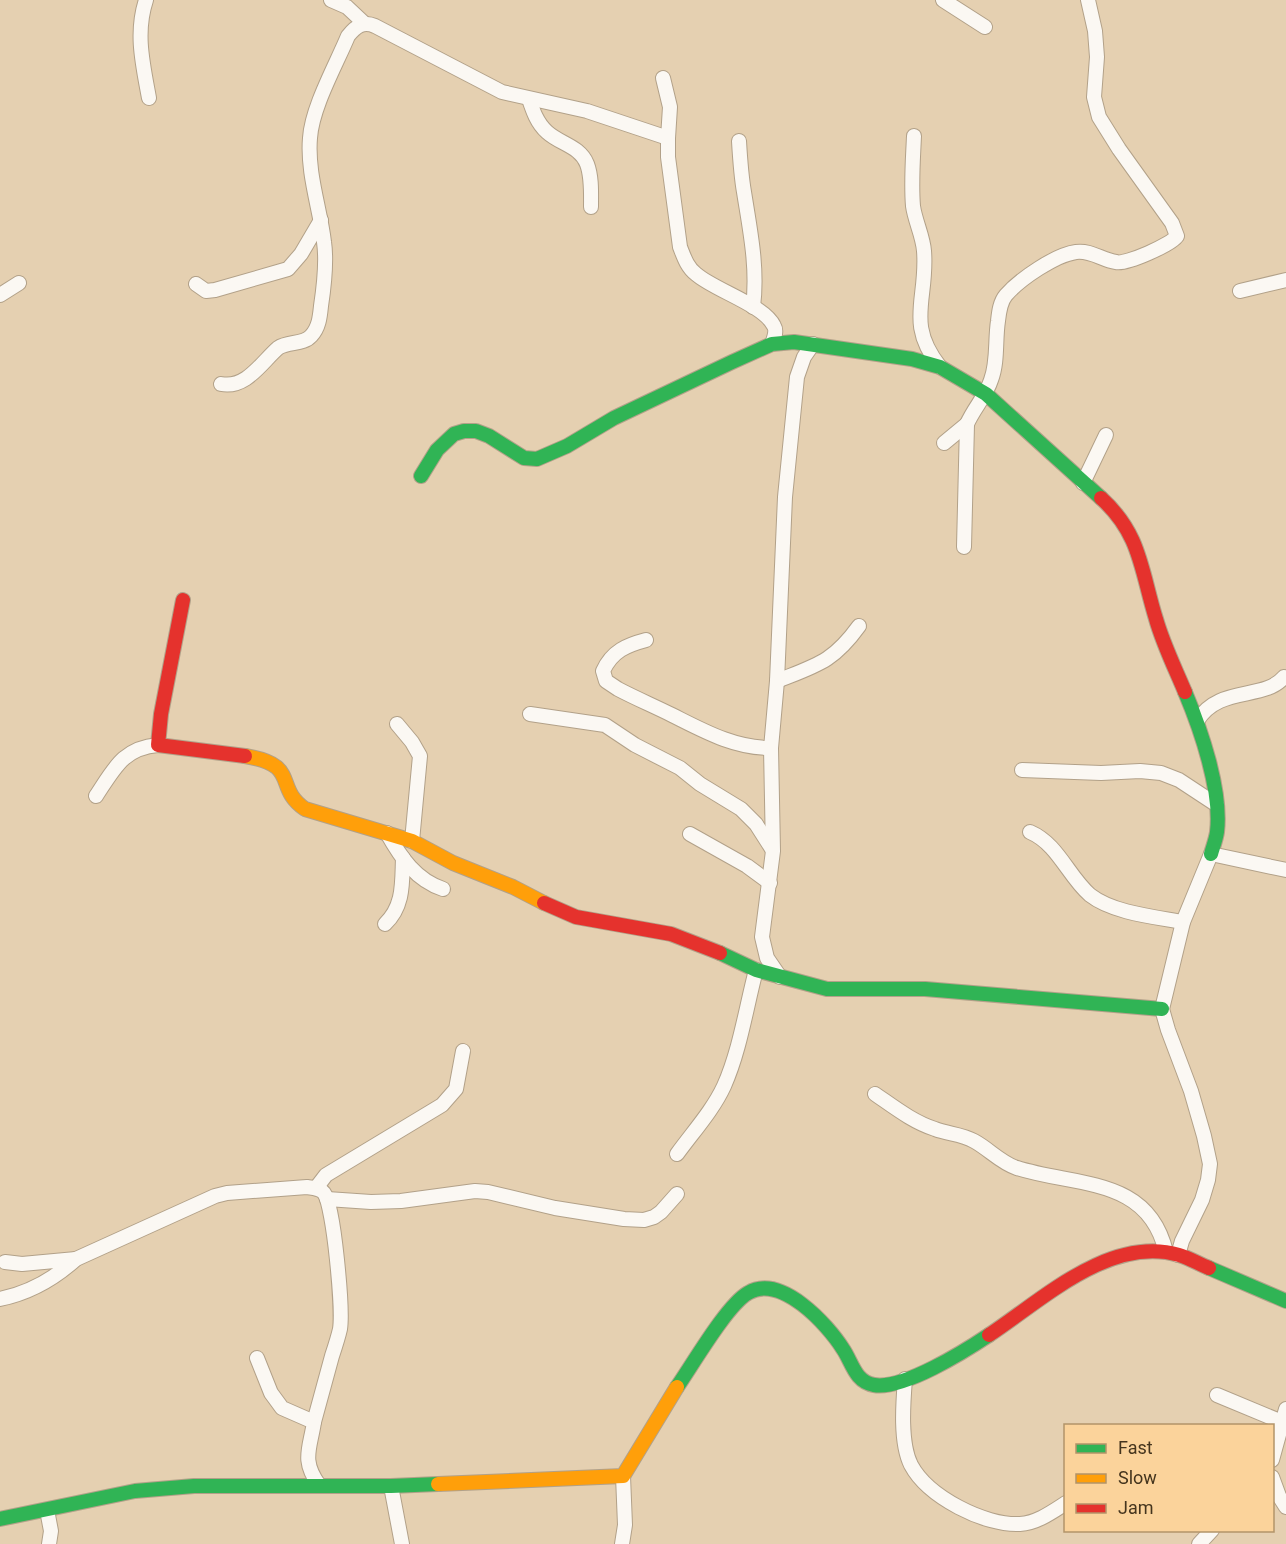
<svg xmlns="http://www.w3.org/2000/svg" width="1286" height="1544" viewBox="0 0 1286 1544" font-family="Roboto,sans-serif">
  <rect width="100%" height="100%" fill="#e5d0b1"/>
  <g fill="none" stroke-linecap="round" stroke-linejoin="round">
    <defs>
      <g id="street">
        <path d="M 146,0 C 135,33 143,65 149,98"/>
        <polyline points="331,0 347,7 364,23"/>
        <polyline points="943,0 985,27"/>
        <polyline points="663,78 670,107 668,138"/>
        <path d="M 529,99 C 533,111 537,123 547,132 C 560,144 580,146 587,164 C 592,177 591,194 591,207"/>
        <path d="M 914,136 C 913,159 911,183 913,206 C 915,221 923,236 924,251 C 928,299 905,323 940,367"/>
        <path d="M 739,141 C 740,158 741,175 744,192 C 750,230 758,268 753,307"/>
        <polyline points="196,284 206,291 215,290 288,269 301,254 321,220"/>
        <polyline points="1240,291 1286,280"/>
        <polyline points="0,295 19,283"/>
        <path d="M 221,384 C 246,389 261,363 278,348 C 288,341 303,345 311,336 C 319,328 320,316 321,306 C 324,286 327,262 324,242 C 320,208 307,173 310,138 C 312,107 336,65 348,36 C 356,26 363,21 375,26 L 502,92 L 587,111 L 668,138 L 668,157 L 680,247 C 684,257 687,267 696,274 C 714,290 764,305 774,326 C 777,331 774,338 772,344"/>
        <polyline points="944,443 967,424"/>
        <polyline points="1083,483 1106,435"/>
        <path d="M 964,547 L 967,424 C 974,408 986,396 991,380 C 998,362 995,340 998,321 C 999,312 1000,302 1006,295 C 1020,279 1055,255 1076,252 C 1091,250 1102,260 1116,262 C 1126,265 1172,244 1177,236 L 1172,223 L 1119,149 L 1099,117 L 1094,97 L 1097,57 L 1095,31 L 1088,0"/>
        <path d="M 646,640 C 627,645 612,651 603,671 L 606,681 L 618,689 C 635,698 654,706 672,715 C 704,731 734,748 771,748"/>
        <path d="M 777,681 C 817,665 833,662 859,626"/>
        <polyline points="530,714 605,725 635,745 680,768 700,784 741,809 756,824 772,849"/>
        <path d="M 1197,721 C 1219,685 1264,701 1284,677"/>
        <polyline points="397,724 412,742 420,756 412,841"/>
        <polyline points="1022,770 1101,773 1140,771 1161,773 1179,780 1217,805"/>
        <path d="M 96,796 C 114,769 123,748 158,745"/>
        <path d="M 1030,832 C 1058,844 1068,876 1090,895 C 1113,913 1155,917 1183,922"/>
        <path d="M 387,833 C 401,858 416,880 443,889"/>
        <polyline points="690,834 747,866 770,883"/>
        <path d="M 385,924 C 404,906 402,883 403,858"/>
        <polyline points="780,977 767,958 762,937 773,851 771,748 777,681 785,497 797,377 804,357 813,344"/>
        <path d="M 875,1094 C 894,1107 913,1122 935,1129 C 948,1134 961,1134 974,1141 C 989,1149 1001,1163 1017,1168 C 1076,1187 1148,1176 1166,1252"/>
        <path d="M 677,1154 C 693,1132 713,1110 724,1086 C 740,1050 746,1008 756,970"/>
        <polyline points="316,1188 326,1175 442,1105 456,1089 463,1051"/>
        <polyline points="327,1199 371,1202 401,1201 475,1191 488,1192 555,1208 624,1219 644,1220 654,1217 661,1212 677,1194"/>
        <polyline points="1178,1255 1182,1241 1202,1200 1208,1180 1210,1164 1204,1136 1191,1091 1168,1030 1162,1009 1183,922 1211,854 1286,870"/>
        <polyline points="5,1262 22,1264 76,1259"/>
        <path d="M 0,1299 C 29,1293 54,1279 76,1259 L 215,1196 L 227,1193 L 307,1187 C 313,1188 320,1188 324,1193 C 334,1206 343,1310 340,1329 C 338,1338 335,1347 332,1356 C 326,1378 320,1400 314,1422"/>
        <path d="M 257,1358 L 271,1393 L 282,1408 L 314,1422 C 310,1449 301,1460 319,1485"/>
        <path d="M 905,1379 C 903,1404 900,1443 911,1465 C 928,1497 985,1526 1020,1524 C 1037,1523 1052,1512 1066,1503"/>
        <polyline points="1217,1395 1282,1422"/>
        <polyline points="1272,1460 1286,1409"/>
        <polyline points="1272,1477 1279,1496 1286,1507"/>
        <polyline points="391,1486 402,1544"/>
        <polyline points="47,1510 51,1531 49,1544"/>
        <polyline points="622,1544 625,1525 623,1476"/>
        <polyline points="1199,1544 1212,1530"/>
      </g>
      <g id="fast">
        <polyline points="421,476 437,450 454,434 464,431 476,431 489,436 524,458 537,459 567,446 614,418 732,362 772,344 794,342 912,359 940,367 986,394 1101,498"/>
        <path d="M 1185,692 C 1201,730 1222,791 1217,832 C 1216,839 1213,847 1211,854"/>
        <polyline points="720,953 756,970 827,989 925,989 1162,1009"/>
        <polyline points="1209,1268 1286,1301"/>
        <path d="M 677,1387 C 693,1364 727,1305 748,1293 C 781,1273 828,1325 843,1349 C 852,1362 855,1382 874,1385 C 903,1390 965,1351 989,1335"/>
        <polyline points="0,1519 135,1491 194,1486 391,1486 438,1484"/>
      </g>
      <g id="slow">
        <path d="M 245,756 C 301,765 273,787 305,809 L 412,841 L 453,863 L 513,887 L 544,903"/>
        <polyline points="438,1484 623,1476 677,1387"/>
      </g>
      <g id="jam">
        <path d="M 1101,498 C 1141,534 1141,571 1156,619 C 1163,644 1175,668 1185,692"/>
        <polyline points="183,600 161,714 158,745 245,756"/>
        <polyline points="544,903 576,917 671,934 720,953"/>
        <path d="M 989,1335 C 1042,1300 1110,1235 1179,1255 C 1189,1258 1199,1264 1209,1268"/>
      </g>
    </defs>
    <use href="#street" stroke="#b2a189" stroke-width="16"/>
    <use href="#fast" stroke="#b2a189" stroke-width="16"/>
    <use href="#slow" stroke="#b2a189" stroke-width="16"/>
    <use href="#jam" stroke="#b2a189" stroke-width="16"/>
    <use href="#street" stroke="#fbf8f3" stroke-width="14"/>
    <use href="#fast" stroke="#30b455" stroke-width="14"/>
    <use href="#slow" stroke="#ff9f0a" stroke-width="14"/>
    <use href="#jam" stroke="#e5322d" stroke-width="14"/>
  </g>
  <rect x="1064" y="1424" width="210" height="108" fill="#fbd39b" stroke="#b29469" stroke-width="1.5"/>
  <rect x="1076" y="1444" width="30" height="9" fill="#30b455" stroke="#b29469" stroke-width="1.5"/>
  <text x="1118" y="1454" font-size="18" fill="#45351e">Fast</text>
  <rect x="1076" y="1474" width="30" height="9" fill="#ff9f0a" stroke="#b29469" stroke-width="1.5"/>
  <text x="1118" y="1484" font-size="18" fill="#45351e">Slow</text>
  <rect x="1076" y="1504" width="30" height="9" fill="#e5322d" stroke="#b29469" stroke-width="1.5"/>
  <text x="1118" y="1514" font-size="18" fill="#45351e">Jam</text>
</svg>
